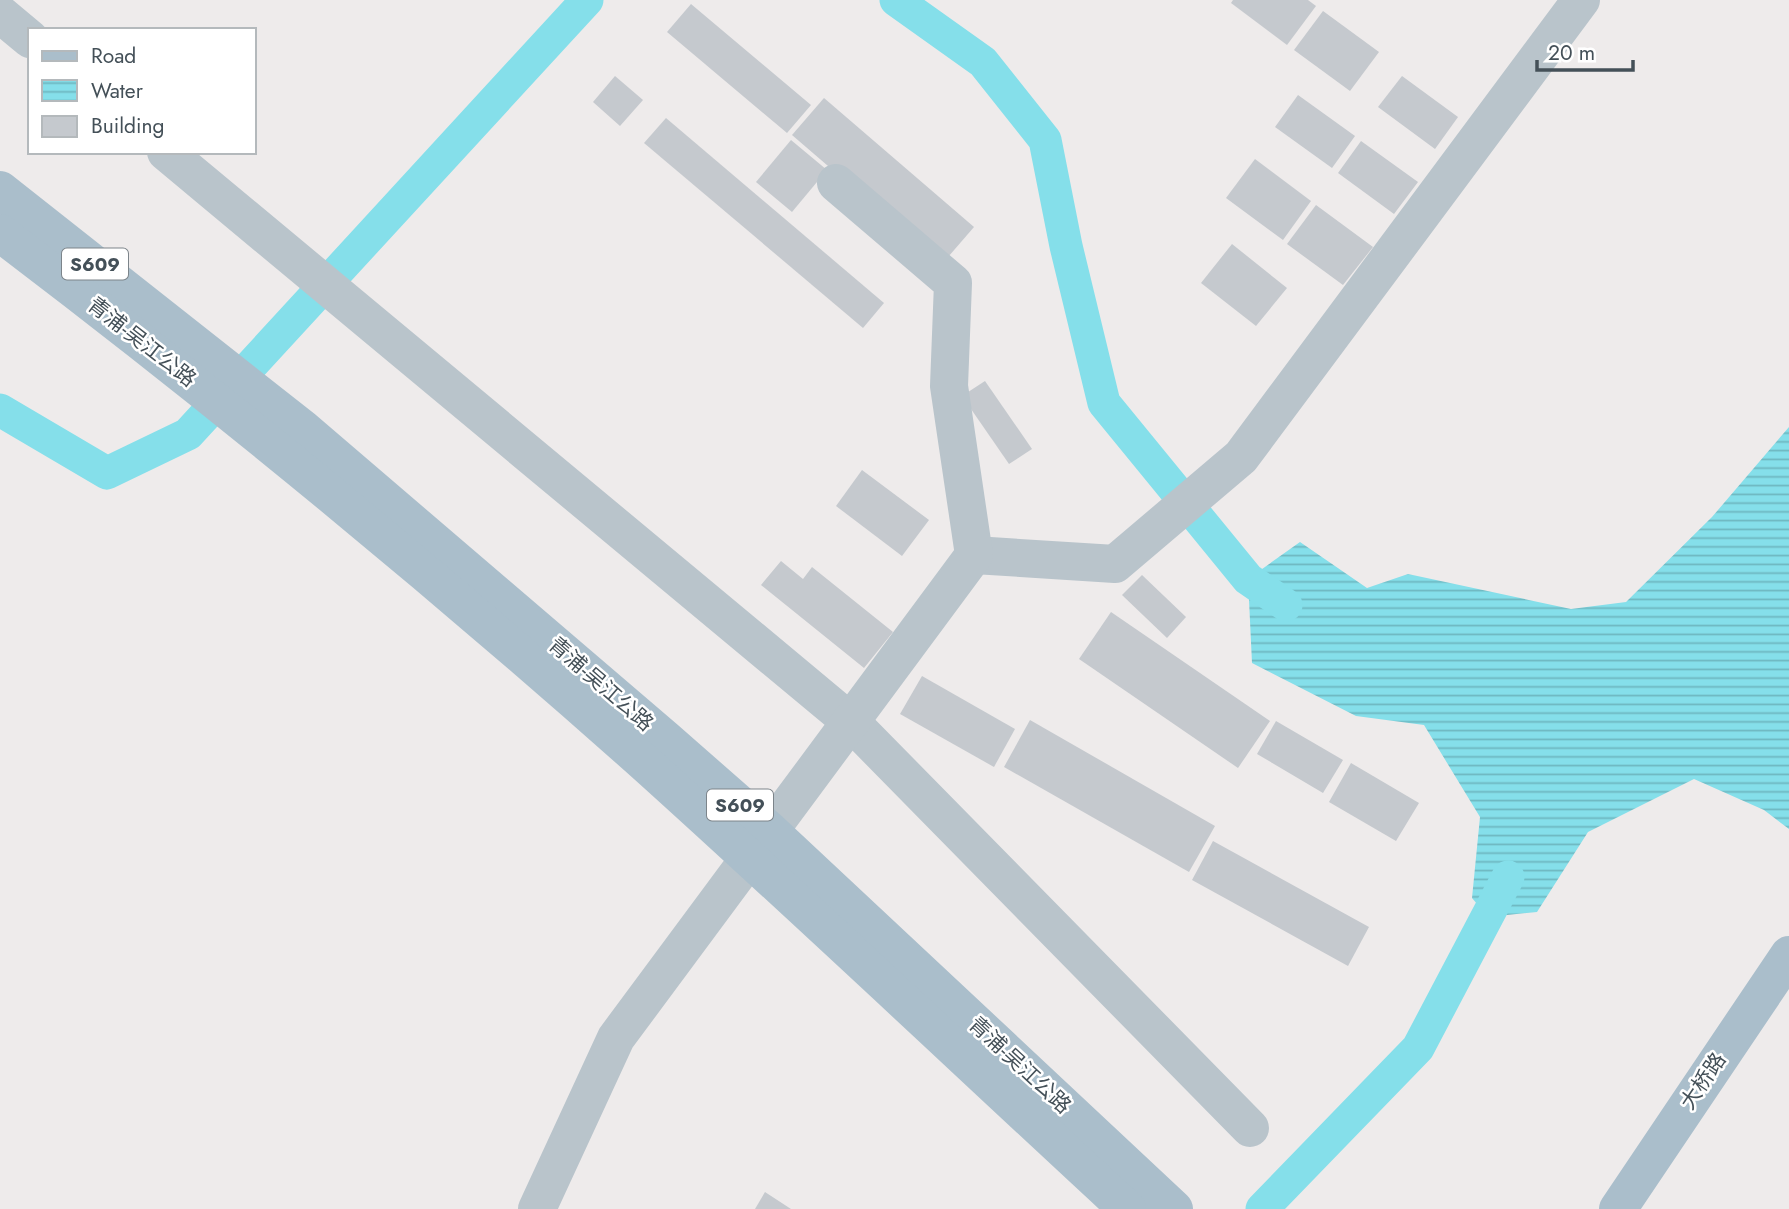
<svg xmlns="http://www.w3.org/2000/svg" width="1789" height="1209" viewBox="0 0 1789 1209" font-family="Jost,'Noto Sans SC',sans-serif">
  <defs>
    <pattern id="water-rules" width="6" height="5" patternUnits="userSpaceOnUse" patternTransform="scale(1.75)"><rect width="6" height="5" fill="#85dfea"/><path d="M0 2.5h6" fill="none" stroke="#6eb7c0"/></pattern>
  </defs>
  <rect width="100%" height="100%" fill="#eeebeb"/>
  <polygon fill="url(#water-rules)" points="1789,427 1789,829 1764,810 1694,779 1588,832 1537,912 1488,917 1472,898 1480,817 1424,725 1356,716 1252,663 1248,579 1300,542 1367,588 1408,574 1571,609 1626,602 1712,517"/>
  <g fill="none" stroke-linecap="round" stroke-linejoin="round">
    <g stroke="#85dfea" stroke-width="33">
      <polyline points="896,0 983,62 1045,140 1066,246 1104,403 1248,579 1286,605"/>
      <polyline points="0,410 107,473 188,434 587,0"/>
      <polyline points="1262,1209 1418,1048 1508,877"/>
    </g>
  </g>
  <g fill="#c5c9ce">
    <polygon points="1233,0 1308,0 1316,6 1287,45 1231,3"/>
    <polygon points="691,4 811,105 787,133 667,32"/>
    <polygon points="1323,11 1379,52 1350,91 1294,50"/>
    <polygon points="615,76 643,100 620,126 593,102"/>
    <polygon points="1402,76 1458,117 1435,149 1378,107"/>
    <polygon points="1298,95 1355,136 1332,168 1275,127"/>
    <polygon points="824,98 974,227 942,264 792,135"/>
    <polygon points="666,118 884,303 863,328 644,143"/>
    <polygon points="791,140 827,170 792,212 756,182"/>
    <polygon points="1361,141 1418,182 1394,214 1338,173"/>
    <polygon points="1255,159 1311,201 1283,240 1226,198"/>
    <polygon points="1316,205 1373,247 1343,285 1287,244"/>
    <polygon points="1232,244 1287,288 1256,326 1201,283"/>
    <polygon points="985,381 1032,449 1009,464 962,396"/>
    <polygon points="862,470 929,520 902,556 836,506"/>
    <polygon points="781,561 803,579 812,567 893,632 864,668 761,585"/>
    <polygon points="1142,575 1186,617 1167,638 1122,595"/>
    <polygon points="1111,612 1270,721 1238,768 1079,659"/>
    <polygon points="922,676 1015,729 994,767 900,714"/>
    <polygon points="1030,720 1215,826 1189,872 1004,767"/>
    <polygon points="1276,721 1343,760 1323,793 1257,754"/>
    <polygon points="1351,763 1419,803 1396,841 1329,802"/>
    <polygon points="1213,841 1369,927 1348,966 1192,880"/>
    <polygon points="765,1192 791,1209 755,1209"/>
  </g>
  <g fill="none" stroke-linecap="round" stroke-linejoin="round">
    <g stroke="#b9c4cb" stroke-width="38">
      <polyline points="0,14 30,39"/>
      <polyline points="166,152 852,723 1250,1128"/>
      <polyline points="974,555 1115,564 1241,457 1581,0"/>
      <polyline points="537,1209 616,1038 974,555 949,386 953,283 836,183"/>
    </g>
    <g stroke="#aabecb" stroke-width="38">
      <polyline points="0,190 303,429 665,739 770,831 1174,1209"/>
      <path d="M 0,233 C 223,402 439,580 648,766 C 810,912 968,1062 1127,1209"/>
      <polyline points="1618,1209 1789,955"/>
    </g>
  </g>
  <g text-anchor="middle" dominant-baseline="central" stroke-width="5" stroke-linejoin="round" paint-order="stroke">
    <g fill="#fff" stroke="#7c848a" stroke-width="2">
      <rect x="62" y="248.5" width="66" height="31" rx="5"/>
      <rect x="707" y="789.5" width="66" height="31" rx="5"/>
    </g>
    <g font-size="19" font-weight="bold" fill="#445058">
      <text x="95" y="264">S609</text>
      <text x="740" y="805">S609</text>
    </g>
    <g font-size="21" fill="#445058" stroke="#fff">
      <text transform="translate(142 342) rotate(38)">青浦-吴江公路</text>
      <text transform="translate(601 684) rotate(41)">青浦-吴江公路</text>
      <text transform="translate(1020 1065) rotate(43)">青浦-吴江公路</text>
      <text transform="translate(1703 1081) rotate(-56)">大桥路</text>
    </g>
  </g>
  <rect x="28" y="28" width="228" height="126" fill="#ffffff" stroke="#b4b9bc" stroke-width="2"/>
  <rect x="42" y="51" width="35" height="10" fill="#aabecb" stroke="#b4b9bc" stroke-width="2"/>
  <text x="91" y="63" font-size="21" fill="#445058">Road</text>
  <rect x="42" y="80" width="35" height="21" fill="url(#water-rules)" stroke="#b4b9bc" stroke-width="2"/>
  <text x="91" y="98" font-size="21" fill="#445058">Water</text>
  <rect x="42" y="116" width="35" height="21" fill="#c5c9ce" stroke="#b4b9bc" stroke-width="2"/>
  <text x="91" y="133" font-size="21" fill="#445058">Building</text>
  <path d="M1537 60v10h96v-10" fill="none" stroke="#445058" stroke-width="3.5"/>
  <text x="1548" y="60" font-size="21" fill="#445058" stroke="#ffffff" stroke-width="5" paint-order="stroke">20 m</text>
</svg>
